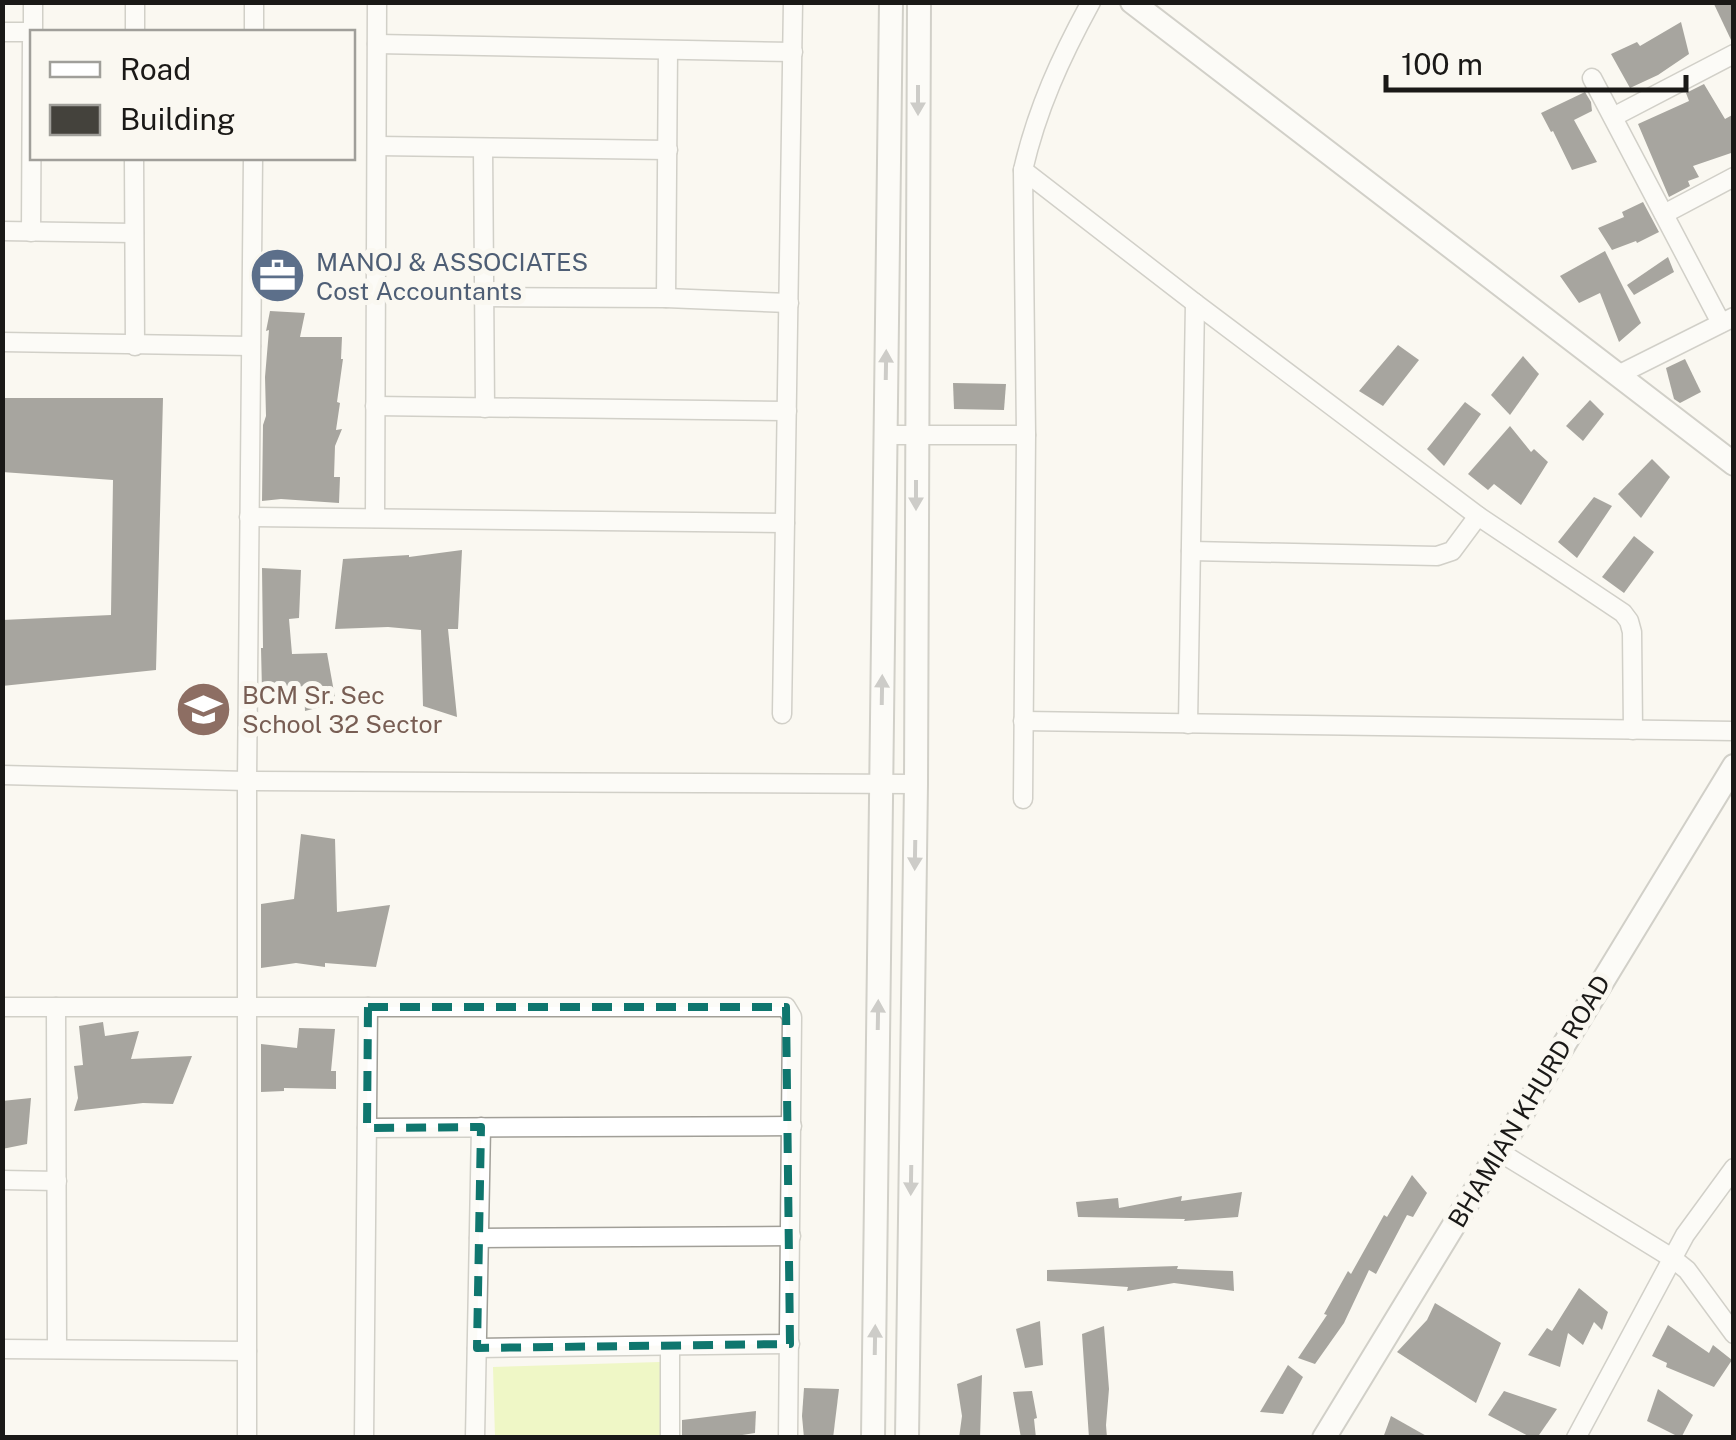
<svg xmlns="http://www.w3.org/2000/svg" width="1736" height="1440" viewBox="0 0 1736 1440" font-family="'Public Sans',sans-serif">
  <rect width="100%" height="100%" fill="#faf8f1"/>
  <polygon fill="#e2f592" points="660,1362 662,1437 495,1437 493,1367"/>
  <g fill="#44423c">
    <polygon points="1713,2 1734,2 1734,42 1732,42"/>
    <polygon points="1681,22 1689,54 1658,75 1630,88 1611,54 1637,42 1640,46"/>
    <polygon points="1704,84 1725,119 1734,114 1734,152 1693,166 1699,177 1688,181 1690,186 1669,197 1638,124 1689,101 1686,93"/>
    <polygon points="1585,92 1591,102 1592,111 1574,120 1597,162 1572,170 1553,131 1551,132 1541,113"/>
    <polygon points="1643,202 1659,232 1637,243 1636,241 1612,250 1598,228 1624,217 1622,212"/>
    <polygon points="1605,251 1641,323 1619,342 1600,293 1579,303 1560,276"/>
    <polygon points="1668,257 1674,272 1634,295 1627,285"/>
    <polygon points="270,311 305,313 300,337 342,337 341,359 343,359 337,402 340,403 336,430 342,429 335,446 334,477 340,477 339,503 281,499 262,501 263,425 266,416 265,377 269,330 266,331"/>
    <polygon points="1398,345 1419,360 1383,406 1359,391"/>
    <polygon points="1523,356 1539,374 1510,415 1491,395"/>
    <polygon points="1685,359 1701,392 1680,403 1674,399 1666,368"/>
    <polygon points="953,383 1006,384 1004,410 954,409"/>
    <polygon points="2,398 163,398 156,670 2,686 2,620 111,615 113,480 2,472"/>
    <polygon points="1590,400 1604,414 1583,441 1566,426"/>
    <polygon points="1465,402 1481,414 1444,466 1427,449"/>
    <polygon points="1510,426 1531,452 1534,449 1548,462 1521,505 1494,484 1488,490 1468,474"/>
    <polygon points="1652,459 1670,477 1641,518 1618,494"/>
    <polygon points="1594,497 1612,506 1577,558 1558,542"/>
    <polygon points="1634,536 1654,552 1624,593 1602,577"/>
    <polygon points="462,550 458,629 448,629 457,717 423,706 421,630 388,627 335,629 343,559 409,555 409,557"/>
    <polygon points="262,568 301,570 299,618 289,619 292,654 327,653 336,703 305,711 304,686 262,691 261,648 263,648"/>
    <polygon points="301,834 335,839 337,912 390,905 376,967 325,963 325,967 296,963 261,968 261,904 294,899"/>
    <polygon points="103,1022 105,1036 139,1031 131,1059 192,1056 173,1104 143,1103 74,1111 78,1098 74,1066 83,1065 79,1026"/>
    <polygon points="299,1028 335,1029 331,1071 336,1071 336,1089 284,1088 284,1091 261,1092 261,1044 297,1048"/>
    <polygon points="31,1098 27,1144 2,1149 2,1101"/>
    <polygon points="1412,1175 1427,1193 1413,1217 1407,1215 1376,1274 1369,1270 1344,1323 1315,1364 1298,1358 1327,1315 1324,1314 1348,1271 1351,1274 1384,1215 1387,1217"/>
    <polygon points="1242,1192 1238,1217 1184,1221 1185,1219 1078,1217 1076,1202 1118,1198 1119,1208 1182,1196 1181,1201"/>
    <polygon points="1178,1266 1177,1269 1233,1271 1234,1291 1174,1283 1127,1291 1128,1287 1047,1281 1047,1270"/>
    <polygon points="1579,1288 1608,1312 1602,1330 1594,1322 1583,1345 1568,1333 1560,1367 1528,1355 1547,1328 1552,1331"/>
    <polygon points="1435,1303 1501,1343 1476,1403 1397,1352 1427,1320"/>
    <polygon points="1040,1321 1043,1365 1025,1368 1016,1329"/>
    <polygon points="1668,1325 1709,1353 1713,1345 1732,1360 1714,1387 1666,1367 1667,1363 1652,1356"/>
    <polygon points="1104,1326 1109,1389 1106,1425 1107,1438 1089,1438 1082,1334"/>
    <polygon points="1288,1365 1303,1377 1283,1414 1260,1412"/>
    <polygon points="982,1375 980,1438 959,1438 962,1416 957,1384"/>
    <polygon points="804,1388 839,1389 833,1438 804,1438 802,1416"/>
    <polygon points="1658,1389 1693,1415 1681,1438 1647,1421"/>
    <polygon points="1032,1391 1037,1418 1034,1419 1036,1438 1021,1438 1013,1392"/>
    <polygon points="1504,1391 1557,1409 1537,1438 1532,1438 1488,1415"/>
    <polygon points="756,1411 755,1433 723,1438 682,1438 682,1420"/>
    <polygon points="1391,1416 1430,1438 1383,1438"/>
  </g>
  <g fill="none" stroke-linecap="round" stroke-linejoin="round">
    <defs>
      <g id="minor">
        <polyline points="2,32 33,32 33,2"/>
        <polyline points="135,32 135,2"/>
        <polyline points="254,32 254,2"/>
        <polyline points="377,44 793,52"/>
        <polyline points="1592,78 1721,323"/>
        <polyline points="1613,117 1734,54"/>
        <polyline points="377,146 668,150"/>
        <polyline points="483,148 485,408"/>
        <polyline points="134,158 135,346"/>
        <path d="M 1023,170 C 1037,109 1061,57 1091,2"/>
        <polyline points="1664,214 1734,177"/>
        <polyline points="2,231 134,233"/>
        <polyline points="31,232 32,42"/>
        <polyline points="485,297 666,298 789,303"/>
        <polyline points="666,298 668,50"/>
        <polyline points="2,342 251,346"/>
        <polyline points="1618,375 1734,317"/>
        <polyline points="375,406 787,411"/>
        <polyline points="885,435 1026,435"/>
        <polyline points="249,517 785,523"/>
        <polyline points="375,518 377,2"/>
        <polyline points="1191,551 1437,556 1452,551 1478,516"/>
        <polyline points="782,714 793,2"/>
        <polyline points="1023,721 1734,731"/>
        <polyline points="1188,724 1195,303"/>
        <polyline points="2,775 247,781 916,784"/>
        <polyline points="1023,799 1026,435 1023,170 1195,303 1478,516 1623,613 1629,621 1632,632 1633,730"/>
        <polyline points="2,1007 786,1007 792,1017 788,1438"/>
        <polyline points="56,1007 57,1349"/>
        <polyline points="367,1128 792,1126"/>
        <polyline points="1498,1151 1672,1258 1687,1270 1734,1334"/>
        <polyline points="2,1180 57,1181"/>
        <polyline points="479,1238 791,1236"/>
        <polyline points="477,1348 790,1344"/>
        <polyline points="2,1349 247,1351"/>
        <polyline points="247,1438 247,781 253,158"/>
        <polyline points="364,1438 368,1007"/>
        <polyline points="475,1438 481,1127"/>
        <polyline points="670,1438 670,1346"/>
        <polyline points="1576,1438 1685,1235 1734,1168"/>
      </g>
      <g id="tertiary">
        <polyline points="1132,2 1734,464"/>
        <polyline points="873,1438 891,2"/>
        <polyline points="907,1438 916,784 919,2"/>
        <polyline points="1324,1438 1734,766"/>
      </g>
    </defs>
    <use href="#minor" stroke="#a19f98" stroke-width="21"/>
    <use href="#tertiary" stroke="#a19f98" stroke-width="26"/>
    <use href="#minor" stroke="#fff" stroke-width="18"/>
    <use href="#tertiary" stroke="#fff" stroke-width="22"/>
  </g>
  <defs><path id="oneway-solid" d="M-6-.8H1V-3.2L6.5 0L1 3.2V.8H-6Z" transform="scale(2.5)"/></defs>
  <g fill="#989897">
    <use href="#oneway-solid" transform="translate(918 100) rotate(90)"/>
    <use href="#oneway-solid" transform="translate(886 365) rotate(-89)"/>
    <use href="#oneway-solid" transform="translate(916 495) rotate(90)"/>
    <use href="#oneway-solid" transform="translate(882 690) rotate(-89)"/>
    <use href="#oneway-solid" transform="translate(915 855) rotate(91)"/>
    <use href="#oneway-solid" transform="translate(878 1015) rotate(-89)"/>
    <use href="#oneway-solid" transform="translate(911 1180) rotate(91)"/>
    <use href="#oneway-solid" transform="translate(875 1340) rotate(-89)"/>
  </g>
  <path d="M0 0H1736V1440H0ZM 368,1007 L 786,1007 L 790,1344 L 477,1348 L 481,1127 L 367,1128 Z" fill="#faf8f1" fill-opacity=".55" fill-rule="evenodd"/>
  <path fill="none" stroke="#0f766e" stroke-width="8" stroke-dasharray="20 12" stroke-linejoin="round" d="M 368,1007 L 786,1007 L 790,1344 L 477,1348 L 481,1127 L 367,1128 Z"/>
  <defs>
    <symbol id="office-disc" viewBox="-11 -11 22 22"><circle r="9.5" fill="#5c6f8a" stroke="#faf8f1"/><path d="M-6-3h4V-5.5h4V-3h4V5H-6ZM-1-4.5V-3h2v-1.5ZM-6 0V1H6V0Z" fill="#fff"/></symbol>
    <symbol id="school-disc" viewBox="-11 -11 22 22"><circle r="9.5" fill="#8d6e63" stroke="#faf8f1"/><path d="M0-5L7-2L0 1L-7-2ZM-4 1L0 2.5L4 1V4Q0 6-4 4Z" fill="#fff"/></symbol>
  </defs>
  <g fill-rule="evenodd">
    <use href="#office-disc" x="246" y="244" width="63" height="63"/>
    <use href="#school-disc" x="172" y="678" width="63" height="63"/>
  </g>
  <g text-anchor="middle" dominant-baseline="central" stroke-width="10" stroke-linejoin="round" paint-order="stroke">
    <g font-size="25" fill="#4e5e75" stroke="#faf8f1" text-anchor="start">
      <text x="316" y="262">MANOJ &amp; ASSOCIATES<tspan x="316" dy="29">Cost Accountants</tspan></text>
    </g>
    <g font-size="25" fill="#785e54" stroke="#faf8f1" text-anchor="start">
      <text x="242" y="695">BCM Sr. Sec<tspan x="242" dy="29">School 32 Sector</tspan></text>
    </g>
    <g font-size="25" fill="#1a1917" stroke="#faf8f1">
      <text transform="translate(1529 1101) rotate(-59)">BHAMIAN KHURD ROAD</text>
    </g>
  </g>
  <rect width="1736" height="1440" fill="none" stroke="#1a1917" stroke-width="10"/>
  <rect x="30" y="30" width="325" height="130" fill="#faf8f1" stroke="#a09f9a" stroke-width="2.5"/>
  <rect x="50" y="62" width="50" height="15" fill="#ffffff" stroke="#a09f9a" stroke-width="2.5"/>
  <text x="120" y="80" font-size="30" fill="#1a1917">Road</text>
  <rect x="50" y="105" width="50" height="30" fill="#44423c" stroke="#a09f9a" stroke-width="2.5"/>
  <text x="120" y="130" font-size="30" fill="#1a1917">Building</text>
  <path d="M1386 75v15h300v-15" fill="none" stroke="#1a1917" stroke-width="5"/>
  <text x="1401" y="75" font-size="30" fill="#1a1917" stroke="#faf8f1" stroke-width="8" paint-order="stroke">100 m</text>
</svg>
